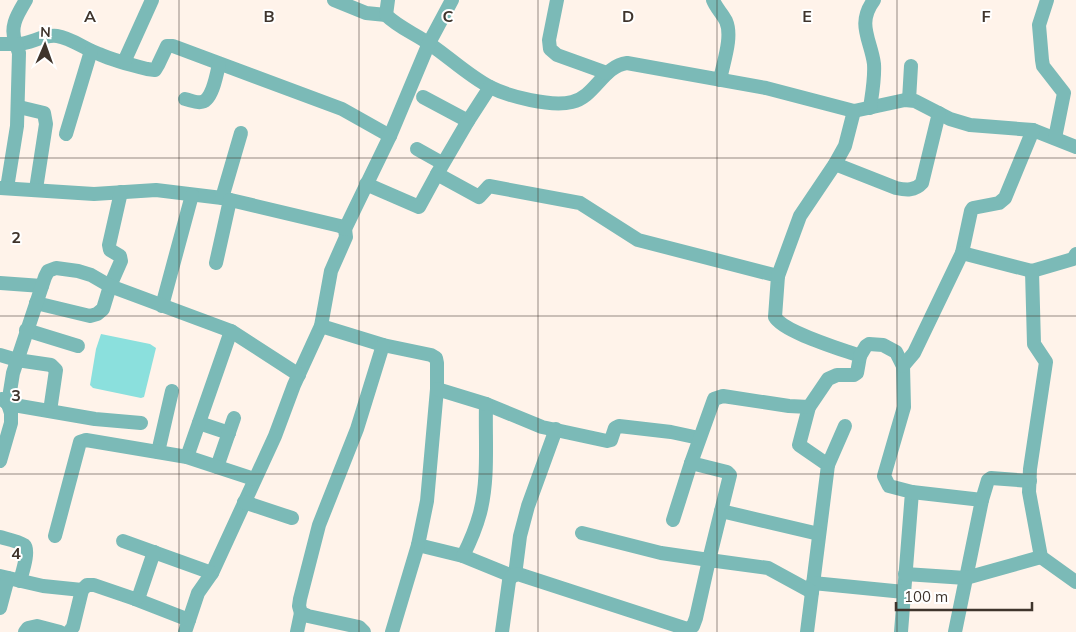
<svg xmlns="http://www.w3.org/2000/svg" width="1076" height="632" viewBox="0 0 1076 632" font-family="Mulish,sans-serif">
  <rect width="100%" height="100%" fill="#fff3ea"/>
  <polygon fill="#8be0dd" points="101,334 150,344 156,348 144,397 141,398 93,388 90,385 96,349"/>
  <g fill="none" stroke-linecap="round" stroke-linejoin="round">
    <g stroke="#7bbab7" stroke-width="14">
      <path d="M 26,0 C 17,15 9,27 16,44 C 30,45 42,34 57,36 C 71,38 85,49 99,54 C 115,61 131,65 147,69 L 155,70 L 158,65 L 167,46 L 173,46 L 342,109 L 390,136"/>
      <polyline points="334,0 366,13 386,15"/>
      <path d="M 388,0 L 386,15 C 399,28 416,34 431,45 C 450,58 469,76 490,87 C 510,97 551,107 572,102 C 595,97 603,66 627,63 L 766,88 L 854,111 L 905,100 L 915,101 L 950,119 L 970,125 L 1033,130 L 1076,147"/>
      <polyline points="557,0 549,40 550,49 557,55 607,73"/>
      <path d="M 713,0 C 716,8 722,13 726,21 C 733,37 723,63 720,80"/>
      <polyline points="1047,0 1039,25 1042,60 1043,66 1064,93 1055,138"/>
      <polyline points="0,44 16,44 19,53 17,126 7,188"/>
      <polyline points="124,62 152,0"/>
      <polyline points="423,97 468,121 490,87"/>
      <path d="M 185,99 C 190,100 196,103 201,102 C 212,102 217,73 219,64"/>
      <polyline points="909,100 911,66"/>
      <polyline points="19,107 44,113 46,124 36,189"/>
      <path d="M 870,108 C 872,94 875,79 874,64 C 871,40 856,24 874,0"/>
      <path d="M 468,121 L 437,174 L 479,197 L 489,186 L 580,203 L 638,240 L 778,276 L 775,317 C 783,332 841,349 860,356 L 857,373 L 854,375 L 837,375 L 828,379 L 809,407 L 799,445 L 828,465 L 807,632"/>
      <polyline points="1033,130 1005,198 999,203 973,208 971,211 962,253 1032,271 1073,259 1076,254"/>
      <polyline points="66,134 91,51"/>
      <polyline points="417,149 442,163"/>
      <path d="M 835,164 L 896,188 C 906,190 915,191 922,183 L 939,113"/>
      <polyline points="366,184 419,207 437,174"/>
      <polyline points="0,188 94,194 156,190 222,198 340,226 345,229 346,237 331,271 321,326 294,385 275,436 212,573 198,593 185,632"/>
      <polyline points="222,198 241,133"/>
      <polyline points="345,229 390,136 429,43 452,0"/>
      <polyline points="216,263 230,200"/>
      <polyline points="1032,271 1034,344 1046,362 1030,469 1029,492 1041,557 1076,582"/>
      <polyline points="778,276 800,216 835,164 845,146 854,111"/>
      <polyline points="0,283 42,286"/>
      <polyline points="36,303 90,316 97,314 103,309 110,286 121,261 120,256 110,250 109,245 121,192"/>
      <polyline points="162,306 192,195"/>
      <path d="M 321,326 L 383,345 L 431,355 L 436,358 L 437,363 L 437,389 L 427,501 L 418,545 L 463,556 C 470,542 476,528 480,513 C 489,478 485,440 486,404 L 542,427 L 607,441 L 611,440 L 615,428 L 619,426 L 671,432 L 699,438"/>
      <polyline points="26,330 78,346"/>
      <polyline points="0,355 17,360 51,365 56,370 50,411"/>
      <polyline points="860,356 866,346 869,344 883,345 896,352 903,366 904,407 884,476 889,486 912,492 901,632"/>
      <polyline points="903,366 914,353 962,253"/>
      <polyline points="437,389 486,404"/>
      <polyline points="2,399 8,404 95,419 141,423"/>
      <polyline points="199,423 229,433"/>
      <polyline points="158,452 172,391"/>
      <polyline points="187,457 231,331"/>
      <polyline points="0,461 11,423 11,413 8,404 13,373 45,277 48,271 56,268 78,271 91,275 110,286 231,331 299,375"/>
      <polyline points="828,465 845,426"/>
      <polyline points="217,467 234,418"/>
      <polyline points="912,492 982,500 955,632"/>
      <polyline points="982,500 988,480 991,478 1030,481"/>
      <polyline points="244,502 292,518"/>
      <polyline points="721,511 819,534"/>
      <polyline points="673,520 691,463"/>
      <polyline points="582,533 661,553 709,560 730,475 727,472 691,463 714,399 723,396 789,406 809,407"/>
      <polyline points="55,536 80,442 86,440 187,457 254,479"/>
      <path d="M 0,537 C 7,539 18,541 24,545 C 30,550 22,573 20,581"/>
      <polyline points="123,541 212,573"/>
      <polyline points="463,556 512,576"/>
      <polyline points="905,574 966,578 1041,557"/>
      <polyline points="515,575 520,536 528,506 556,429"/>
      <polyline points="0,576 43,586 82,590"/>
      <polyline points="813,583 904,592"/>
      <polyline points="135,599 189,620"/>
      <polyline points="0,608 8,578"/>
      <polyline points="25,632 28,628 37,626 60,632"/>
      <polyline points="69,632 73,627 82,590 87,585 94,585 135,599 139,596 154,552"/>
      <polyline points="297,632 301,613"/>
      <polyline points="364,632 359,627 308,616 301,613 299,606 300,599 319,525 357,429 383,345"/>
      <polyline points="392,632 418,545"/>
      <polyline points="502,632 509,581 512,576 518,574 687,629 693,626 696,618 709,560 768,568 812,592"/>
    </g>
  </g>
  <path fill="none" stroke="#3f342c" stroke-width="1" stroke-opacity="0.55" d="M 179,0 L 179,632M 359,0 L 359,632M 538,0 L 538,632M 717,0 L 717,632M 897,0 L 897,632M 0,158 L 1076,158M 0,316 L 1076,316M 0,474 L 1076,474"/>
  <g font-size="16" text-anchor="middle" font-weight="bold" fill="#3f342c" stroke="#fff" stroke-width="4" stroke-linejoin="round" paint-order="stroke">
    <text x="90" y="22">A</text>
    <text x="269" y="22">B</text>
    <text x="448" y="22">C</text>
    <text x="628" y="22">D</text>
    <text x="807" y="22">E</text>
    <text x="986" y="22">F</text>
    <text x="16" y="243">2</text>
    <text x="16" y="401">3</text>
    <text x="16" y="559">4</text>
  </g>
  <g transform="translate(45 45) rotate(2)" stroke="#ffffff" stroke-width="4" paint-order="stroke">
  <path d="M0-4L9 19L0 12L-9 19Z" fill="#3f342c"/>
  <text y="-8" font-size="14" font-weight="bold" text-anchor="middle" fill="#3f342c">N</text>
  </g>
  <path d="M896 602v8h136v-8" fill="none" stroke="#3f342c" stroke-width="2.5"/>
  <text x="904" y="602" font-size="15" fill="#3f342c" stroke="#ffffff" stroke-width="4" paint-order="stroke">100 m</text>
</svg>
